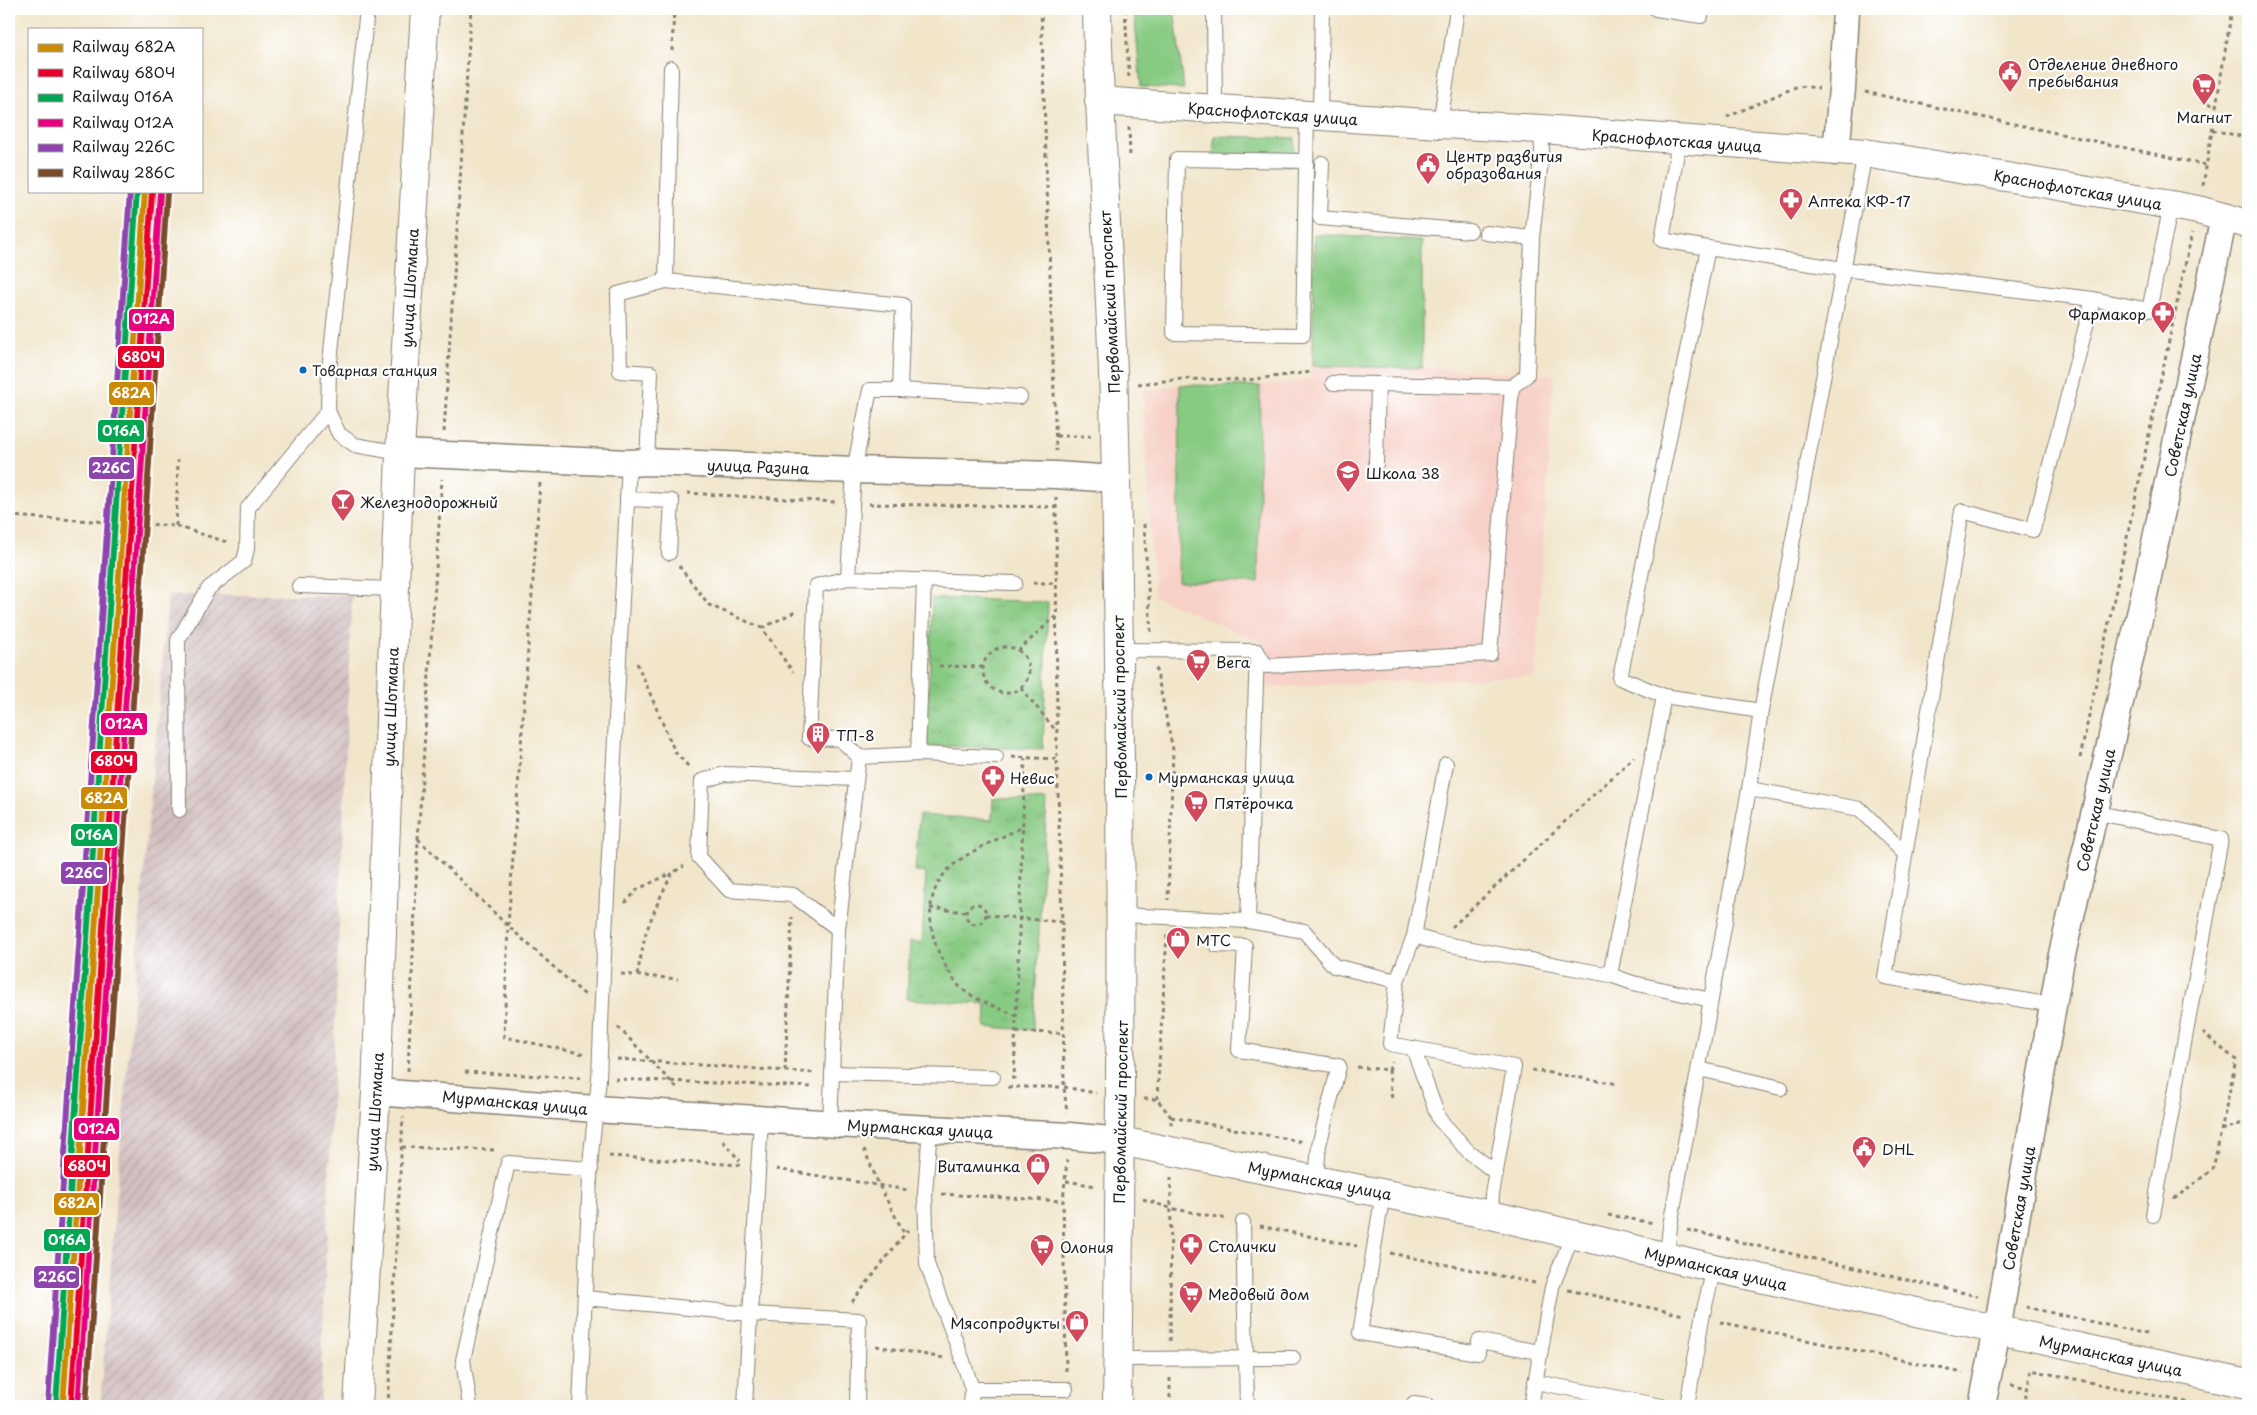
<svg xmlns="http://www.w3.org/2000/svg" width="2257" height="1415" viewBox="0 0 2257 1415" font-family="'Playpen Sans',sans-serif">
  <defs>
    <pattern id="industrial-furrows" width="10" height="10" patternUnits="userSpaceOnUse" patternTransform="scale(1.25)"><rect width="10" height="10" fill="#d2bfc0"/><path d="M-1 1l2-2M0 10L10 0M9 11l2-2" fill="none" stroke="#b4a4a4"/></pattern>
    <pattern id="park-tufts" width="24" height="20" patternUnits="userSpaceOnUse" patternTransform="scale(1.25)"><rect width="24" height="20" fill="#87ca82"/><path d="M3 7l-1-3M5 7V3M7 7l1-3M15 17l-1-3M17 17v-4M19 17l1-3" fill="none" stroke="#74ad70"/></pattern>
  </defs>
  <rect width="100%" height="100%" fill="#fff"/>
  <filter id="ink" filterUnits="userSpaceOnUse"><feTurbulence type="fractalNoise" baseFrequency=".02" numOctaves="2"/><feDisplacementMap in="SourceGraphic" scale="10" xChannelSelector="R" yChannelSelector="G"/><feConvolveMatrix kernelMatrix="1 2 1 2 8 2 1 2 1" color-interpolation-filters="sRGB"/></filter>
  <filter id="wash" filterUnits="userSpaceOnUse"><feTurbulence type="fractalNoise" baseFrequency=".0096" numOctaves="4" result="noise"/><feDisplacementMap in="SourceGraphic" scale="20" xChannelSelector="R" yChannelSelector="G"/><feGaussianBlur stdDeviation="1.12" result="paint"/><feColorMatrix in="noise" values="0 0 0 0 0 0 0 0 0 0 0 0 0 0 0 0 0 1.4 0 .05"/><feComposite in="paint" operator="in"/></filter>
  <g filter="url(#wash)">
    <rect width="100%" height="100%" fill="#f1e5ca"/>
    <polygon fill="#f7d1c7" points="1314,234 1422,241 1422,368 1554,375 1535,676 1268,687 1262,643 1154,596 1143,390 1180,385 1260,386 1311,379"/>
    <polygon fill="url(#industrial-furrows)" points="168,595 352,595 320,1406 100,1406 116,1199"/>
    <g fill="#87ca82" stroke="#52734f">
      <polygon points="1134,9 1174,9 1184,89 1141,87"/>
      <polygon points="1314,234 1422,241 1422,368 1313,366"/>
      <polygon points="1180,385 1260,386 1258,583 1178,582"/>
    </g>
    <g fill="url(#park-tufts)" stroke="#52734f">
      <polygon points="1214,136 1295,138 1294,166 1213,163"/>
      <polygon points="932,598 1048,602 1043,749 927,746"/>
      <polygon points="993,798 1047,801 1033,1030 985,1027 986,1004 907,999 910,942 922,942 926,873 915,872 919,815 992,820"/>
    </g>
  </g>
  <g filter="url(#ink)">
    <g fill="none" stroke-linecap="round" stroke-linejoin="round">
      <defs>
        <g id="lane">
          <polyline points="367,9 329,371 328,411 339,434 355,445 400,453"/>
          <polyline points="1214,9 1215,109"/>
          <polyline points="1656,9 1701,16"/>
          <polyline points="671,68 666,281 903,305 900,390 870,390 854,470 848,578"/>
          <polyline points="1320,116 1322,9"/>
          <polyline points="1440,124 1457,9"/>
          <polyline points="1306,161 1177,159 1174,333 1303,335 1307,115"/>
          <polyline points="1322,163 1320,218 1470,231"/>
          <polyline points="1486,233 1532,238"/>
          <polyline points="1708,248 1843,269 2093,299"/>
          <polyline points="1333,383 1512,387"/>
          <polyline points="900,390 1020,397"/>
          <polyline points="647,462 651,373 620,371 618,294 666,281"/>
          <polyline points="1376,464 1378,384"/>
          <polyline points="627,499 672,501 669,553"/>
          <polyline points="299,586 395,589"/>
          <polyline points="1119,650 1257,651"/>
          <polyline points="1257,651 1266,666 1490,654 1512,387 1527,375 1532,238 1542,151 1541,129"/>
          <polyline points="1664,696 1620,678 1708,248 1662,240 1679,141"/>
          <polyline points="918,754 924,581"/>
          <polyline points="996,757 918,754 859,757 840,739 809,738 816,586 848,578 1015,583"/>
          <polyline points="1749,789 1860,809 1905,854"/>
          <polyline points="179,810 178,640 209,588 244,561 247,549 248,508 328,411"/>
          <polyline points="2094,812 2221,839 2153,1215"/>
          <polyline points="1122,915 1248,921 1257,651"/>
          <polyline points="1248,921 1304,931 1334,966 1397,981 1390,1044 1514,1067 1492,1194 1491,1215"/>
          <polyline points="838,929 793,895 729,890 699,857 702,781 725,774 856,779"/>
          <polyline points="1414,936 1446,764"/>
          <polyline points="1216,945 1245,946 1239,1050 1339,1066 1319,1145 1316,1179"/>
          <polyline points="1397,981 1414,936 1435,942 1610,975"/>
          <polyline points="1711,1000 1633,983 1610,975 1664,696 1761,711"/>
          <polyline points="2053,1005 1885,977 1962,511 2033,530 2093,299 2149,310 2171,205"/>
          <polyline points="1413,1048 1439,1119 1468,1151 1496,1173"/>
          <polyline points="1699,1069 1781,1088"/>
          <polyline points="832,1073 993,1077"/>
          <polyline points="830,1124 838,929 859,757"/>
          <polyline points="930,1128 925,1193 927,1264 963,1361 972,1389 971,1406"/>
          <polyline points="1383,1193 1360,1333 1478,1353 1479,1341 1540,1352"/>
          <polyline points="1243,1222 1247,1406"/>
          <polyline points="1667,1256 1670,1226 1749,789 1761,711 1865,153"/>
          <polyline points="585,1298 750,1314 859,1320 857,1406"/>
          <polyline points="1118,1359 1293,1358"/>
          <polyline points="1535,1382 1662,1406"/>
          <polyline points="972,1389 1066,1389"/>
          <polyline points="470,1406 463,1360 508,1163 591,1169"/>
          <polyline points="580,1406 591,1154 599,1079 603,974 629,463"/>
          <polyline points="745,1406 761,1118"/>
          <polyline points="1413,1406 1414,1404 1428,1406"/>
          <polyline points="1531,1406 1552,1287 1572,1236"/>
          <polyline points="1687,1406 1702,1318 1714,1268"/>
        </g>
        <g id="street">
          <polyline points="1836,152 1842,89 1846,9"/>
          <polyline points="400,453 629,463 647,462 854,470 1056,475 1115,479"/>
          <polyline points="376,1092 595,1109 854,1125 1069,1136 1120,1141"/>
          <polyline points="1982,1406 1997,1330 2061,959 2139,619 2224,217"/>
        </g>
        <g id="secondary">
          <polyline points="1099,101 1440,124 1541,129 1865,153 2171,205 2198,210 2248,224"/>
          <polyline points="1120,1141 1491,1215 1714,1268 2248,1384"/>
        </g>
        <g id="primary">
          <path d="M 1097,9 C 1100,152 1112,294 1115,437 C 1123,760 1121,1083 1117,1406"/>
          <polyline points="358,1406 376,1092 400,453 425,9"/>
        </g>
      </defs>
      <use href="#lane" stroke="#868073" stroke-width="16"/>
      <use href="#street" stroke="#868073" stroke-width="29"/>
      <use href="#secondary" stroke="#868073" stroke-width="30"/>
      <use href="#primary" stroke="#868073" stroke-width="30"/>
      <g stroke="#868073" stroke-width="3" stroke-dasharray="4 4" stroke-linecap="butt">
        <polyline points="1041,9 1056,451"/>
        <polyline points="1125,9 1129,78"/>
        <polyline points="672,51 674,9"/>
        <polyline points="1865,92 2206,165"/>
        <polyline points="2201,101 2217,106"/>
        <polyline points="1727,117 1798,86 1819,88"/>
        <polyline points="1129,127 1130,158"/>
        <polyline points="2213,130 2248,138"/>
        <polyline points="2203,186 2232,9"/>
        <polyline points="1138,384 1182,379 1248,380 1312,372"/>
        <polyline points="444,432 471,9"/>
        <polyline points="1056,436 1091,436"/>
        <polyline points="540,483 508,926 504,1037 584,1054"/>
        <polyline points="687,493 835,502"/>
        <polyline points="1056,497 1057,759 1062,922 1064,1087 1067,1113"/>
        <polyline points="869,504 1057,507"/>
        <polyline points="9,516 176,526 230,543"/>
        <polyline points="1144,524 1151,632"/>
        <polyline points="176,526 178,460"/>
        <polyline points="679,566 709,605 762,628 793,672"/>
        <polyline points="1033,583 1056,583"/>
        <polyline points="762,628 797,611"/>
        <circle cx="1006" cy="670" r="23"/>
        <polyline points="1018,651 1056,616"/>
        <polyline points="637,663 675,752 690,768"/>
        <polyline points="939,666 984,667"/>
        <polyline points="1156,668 1173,750 1168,900"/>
        <polyline points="1021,688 1057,732"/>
        <polyline points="1012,757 1057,759"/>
        <polyline points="2080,758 2192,233"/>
        <polyline points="418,839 508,926 585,995"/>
        <polyline points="625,903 638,889 672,873"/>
        <circle cx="976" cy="914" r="10"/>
        <polyline points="930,908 966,912"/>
        <polyline points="986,915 1062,922"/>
        <polyline points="1452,927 1634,757"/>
        <polyline points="621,974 678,979"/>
        <polyline points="637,975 646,932 658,902 672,873 684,866"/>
        <path d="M 1017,1016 C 999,1008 977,1001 962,989 C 957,985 954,979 950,973 C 932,947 921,906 942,877 C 958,854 998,840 1022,827"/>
        <polyline points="618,1027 678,1089"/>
        <polyline points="1016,1032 1063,1033"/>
        <polyline points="617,1059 815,1073"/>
        <polyline points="1357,1067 1389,1070 1392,1062"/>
        <polyline points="1389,1070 1392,1100"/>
        <polyline points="1532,1070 1618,1084"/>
        <polyline points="408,1071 418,839 442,479"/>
        <polyline points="785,1071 792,917"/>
        <polyline points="465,1072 582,1078"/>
        <polyline points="1011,1078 1014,1078 1025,758"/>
        <polyline points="615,1079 814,1087"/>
        <polyline points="1008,1087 1064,1087 1096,1093"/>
        <polyline points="1144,1099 1157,1099 1171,1117 1171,1126"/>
        <polyline points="1157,1099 1167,934"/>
        <polyline points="1171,1117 1303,1142"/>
        <polyline points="2222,1130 2248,1121"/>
        <polyline points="723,1141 740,1161"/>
        <polyline points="402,1147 496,1150"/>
        <polyline points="864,1149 879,1185 905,1235"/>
        <polyline points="609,1156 740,1165"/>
        <polyline points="776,1169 908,1190"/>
        <polyline points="1066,1181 1096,1186"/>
        <polyline points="942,1194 1063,1201"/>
        <polyline points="1143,1199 1170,1208 1227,1219"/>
        <polyline points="2174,1199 2213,1169 2236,1060 2203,1033"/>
        <polyline points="1608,1215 1654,1223"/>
        <polyline points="1260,1226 1357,1246"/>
        <polyline points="1687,1230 1978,1296"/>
        <polyline points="1390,1253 1535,1283"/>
        <polyline points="1568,1290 1684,1315"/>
        <polyline points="852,1302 908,1230"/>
        <polyline points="2026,1307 2151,1335"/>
        <polyline points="1720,1322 1963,1373"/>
        <polyline points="1170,1341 1171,1177"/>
        <polyline points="876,1346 944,1358"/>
        <polyline points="1066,1371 1063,1201 1067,1160"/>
        <polyline points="2011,1384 2027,1388"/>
        <polyline points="388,1406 403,1117"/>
        <polyline points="1170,1406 1170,1377"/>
        <polyline points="2024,1406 2031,1370 2205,1406"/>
      </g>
      <use href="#lane" stroke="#fff" stroke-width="14"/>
      <use href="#street" stroke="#fff" stroke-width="26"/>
      <use href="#secondary" stroke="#fff" stroke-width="28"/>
      <use href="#primary" stroke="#fff" stroke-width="28"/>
      <defs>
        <polyline id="rail-1" points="63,1406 145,191"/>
        <polyline id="rail-2" points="71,1406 152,192"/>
        <polyline id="rail-3" points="56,1405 137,191"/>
        <polyline id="rail-4" points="78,1406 160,192"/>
        <polyline id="rail-5" points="48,1405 130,191"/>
        <polyline id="rail-6" points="86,1406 167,193"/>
      </defs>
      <use href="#rail-1" stroke="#fff" stroke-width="10"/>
      <use href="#rail-2" stroke="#fff" stroke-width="10"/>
      <use href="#rail-3" stroke="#fff" stroke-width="10"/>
      <use href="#rail-4" stroke="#fff" stroke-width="10"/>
      <use href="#rail-5" stroke="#fff" stroke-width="10"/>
      <use href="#rail-6" stroke="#fff" stroke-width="10"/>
      <use href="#rail-1" stroke="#cb8a06" stroke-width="6"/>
      <use href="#rail-2" stroke="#e4002b" stroke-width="6"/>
      <use href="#rail-3" stroke="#00a651" stroke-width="6"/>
      <use href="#rail-4" stroke="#e5007d" stroke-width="6"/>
      <use href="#rail-5" stroke="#8e44ad" stroke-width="6"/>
      <use href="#rail-6" stroke="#7a4b2a" stroke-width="6"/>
    </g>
  </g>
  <defs>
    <symbol id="civic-pin" viewBox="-11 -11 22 30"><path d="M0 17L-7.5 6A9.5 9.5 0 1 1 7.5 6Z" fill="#d1495b" stroke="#fff"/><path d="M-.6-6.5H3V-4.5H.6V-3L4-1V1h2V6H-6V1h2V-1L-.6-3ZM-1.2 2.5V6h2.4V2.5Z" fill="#fff"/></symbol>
    <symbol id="supermarket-pin" viewBox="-11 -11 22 30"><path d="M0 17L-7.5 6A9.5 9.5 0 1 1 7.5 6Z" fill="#d1495b" stroke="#fff"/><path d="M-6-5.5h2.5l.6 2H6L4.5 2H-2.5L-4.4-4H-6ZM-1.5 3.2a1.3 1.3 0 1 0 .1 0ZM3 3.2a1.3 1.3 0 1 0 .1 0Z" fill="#fff"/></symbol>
    <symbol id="pharmacy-pin" viewBox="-11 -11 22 30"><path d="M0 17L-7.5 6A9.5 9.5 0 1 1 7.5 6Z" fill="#d1495b" stroke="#fff"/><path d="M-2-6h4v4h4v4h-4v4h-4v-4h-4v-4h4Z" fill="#fff"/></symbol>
    <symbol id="school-pin" viewBox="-11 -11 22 30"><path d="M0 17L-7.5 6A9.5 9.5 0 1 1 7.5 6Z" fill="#d1495b" stroke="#fff"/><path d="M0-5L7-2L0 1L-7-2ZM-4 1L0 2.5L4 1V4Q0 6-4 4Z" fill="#fff"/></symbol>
    <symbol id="bar-pin" viewBox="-11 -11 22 30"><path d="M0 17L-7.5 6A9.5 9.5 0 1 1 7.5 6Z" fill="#d1495b" stroke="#fff"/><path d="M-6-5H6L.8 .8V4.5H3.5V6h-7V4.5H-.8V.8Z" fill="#fff"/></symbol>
    <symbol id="building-pin" viewBox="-11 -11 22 30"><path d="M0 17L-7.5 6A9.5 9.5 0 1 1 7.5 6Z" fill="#d1495b" stroke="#fff"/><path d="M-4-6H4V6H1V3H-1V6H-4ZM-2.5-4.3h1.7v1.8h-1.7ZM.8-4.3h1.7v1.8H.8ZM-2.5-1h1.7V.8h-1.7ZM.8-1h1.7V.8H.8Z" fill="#fff"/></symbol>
    <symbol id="shop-pin" viewBox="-11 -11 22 30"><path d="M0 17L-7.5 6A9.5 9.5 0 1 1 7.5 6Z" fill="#d1495b" stroke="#fff"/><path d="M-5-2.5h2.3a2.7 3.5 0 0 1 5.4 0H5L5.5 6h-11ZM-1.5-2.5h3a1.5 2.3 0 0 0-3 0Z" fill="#fff"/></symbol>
  </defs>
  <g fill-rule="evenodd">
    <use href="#civic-pin" x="1996" y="58" width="28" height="38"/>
    <use href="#supermarket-pin" x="2190" y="71" width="28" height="38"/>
    <use href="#civic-pin" x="1414" y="150" width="28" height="38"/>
    <use href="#pharmacy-pin" x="1777" y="186" width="28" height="38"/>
    <use href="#pharmacy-pin" x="2149" y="299" width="28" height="38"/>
    <use href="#school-pin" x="1334" y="458" width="28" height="38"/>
    <use href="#bar-pin" x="329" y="487" width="28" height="38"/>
    <use href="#supermarket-pin" x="1184" y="647" width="28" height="38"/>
    <use href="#building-pin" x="804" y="720" width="28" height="38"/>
    <use href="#pharmacy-pin" x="979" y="763" width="28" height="38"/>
    <use href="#supermarket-pin" x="1182" y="788" width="28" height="38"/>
    <use href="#shop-pin" x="1164" y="925" width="28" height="38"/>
    <use href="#civic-pin" x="1850" y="1134" width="28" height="38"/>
    <use href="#shop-pin" x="1024" y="1151" width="28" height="38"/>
    <use href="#pharmacy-pin" x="1177" y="1231" width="28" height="38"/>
    <use href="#supermarket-pin" x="1028" y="1232" width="28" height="38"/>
    <use href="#supermarket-pin" x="1177" y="1279" width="28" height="38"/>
    <use href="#shop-pin" x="1063" y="1308" width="28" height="38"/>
  </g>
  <g fill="#0065bd" stroke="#fff" stroke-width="2">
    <circle cx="303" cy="370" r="4.5"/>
    <circle cx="1149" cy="777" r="4.5"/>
  </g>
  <g text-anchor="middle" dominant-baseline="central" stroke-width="4.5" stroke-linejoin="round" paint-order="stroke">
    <g font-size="14" fill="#1c1c1c" stroke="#fff" text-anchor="start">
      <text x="312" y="370">Товарная станция</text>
      <text x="1158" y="777">Мурманская улица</text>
    </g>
    <g font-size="15" fill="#1c1c1c" stroke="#fff" text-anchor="start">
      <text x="2028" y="63">Отделение дневного<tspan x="2028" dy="17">пребывания</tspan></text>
      <text x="2204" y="116" text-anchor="middle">Магнит</text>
      <text x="1446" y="155">Центр развития<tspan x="1446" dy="17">образования</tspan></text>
      <text x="1808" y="200">Аптека КФ-17</text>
      <text x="2146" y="313" text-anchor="end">Фармакор</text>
      <text x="1366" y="472">Школа 38</text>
      <text x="360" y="501">Железнодорожный</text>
      <text x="1216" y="661">Вега</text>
      <text x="836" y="734">ТП-8</text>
      <text x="1010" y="777">Невис</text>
      <text x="1214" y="802">Пятёрочка</text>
      <text x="1196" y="939">МТС</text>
      <text x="1882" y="1148">DHL</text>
      <text x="1020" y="1165" text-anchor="end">Витаминка</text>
      <text x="1208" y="1245">Столички</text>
      <text x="1060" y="1246">Олония</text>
      <text x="1208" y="1293">Медовый дом</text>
      <text x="1060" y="1322" text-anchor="end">Мясопродукты</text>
    </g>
    <g font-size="15" fill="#1c1c1c" stroke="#fff">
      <text transform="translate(1273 113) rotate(4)">Краснофлотская улица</text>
      <text transform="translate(1677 140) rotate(4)">Краснофлотская улица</text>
      <text transform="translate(2078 189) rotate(10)">Краснофлотская улица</text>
      <text transform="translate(409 288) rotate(-87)">улица Шотмана</text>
      <text transform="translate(1109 302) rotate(-93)">Первомайский проспект</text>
      <text transform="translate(2182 415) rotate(-78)">Советская улица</text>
      <text transform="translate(758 466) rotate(2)">улица Разина</text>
      <text transform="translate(390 707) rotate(-88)">улица Шотмана</text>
      <text transform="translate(1119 707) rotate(-91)">Первомайский проспект</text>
      <text transform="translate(2095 810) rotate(-77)">Советская улица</text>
      <text transform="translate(515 1102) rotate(5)">Мурманская улица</text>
      <text transform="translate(374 1112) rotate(-87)">улица Шотмана</text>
      <text transform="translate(1120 1112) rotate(-89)">Первомайский проспект</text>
      <text transform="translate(920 1128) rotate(3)">Мурманская улица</text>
      <text transform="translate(1320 1180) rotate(11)">Мурманская улица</text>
      <text transform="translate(2018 1208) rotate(-80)">Советская улица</text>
      <text transform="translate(1716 1268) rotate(13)">Мурманская улица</text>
      <text transform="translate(2111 1355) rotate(12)">Мурманская улица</text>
    </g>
  </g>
  <g stroke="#fff" stroke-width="2">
    <rect x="128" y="308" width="47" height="24" rx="5" fill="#e5007d"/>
    <rect x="117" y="345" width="48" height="24" rx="5" fill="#e4002b"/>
    <rect x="108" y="381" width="47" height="25" rx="5" fill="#cb8a06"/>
    <rect x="97" y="419" width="48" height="24" rx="5" fill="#00a651"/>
    <rect x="88" y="456" width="47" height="24" rx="5" fill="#8e44ad"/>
    <rect x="100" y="712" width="48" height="24" rx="5" fill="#e5007d"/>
    <rect x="90" y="750" width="48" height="24" rx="5" fill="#e4002b"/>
    <rect x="80" y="786" width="48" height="24" rx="5" fill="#cb8a06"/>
    <rect x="70" y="823" width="48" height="24" rx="5" fill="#00a651"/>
    <rect x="60" y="861" width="48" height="24" rx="5" fill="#8e44ad"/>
    <rect x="73" y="1117" width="47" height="24" rx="5" fill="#e5007d"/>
    <rect x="63" y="1154" width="48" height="24" rx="5" fill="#e4002b"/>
    <rect x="53" y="1192" width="47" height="24" rx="5" fill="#cb8a06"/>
    <rect x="43" y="1228" width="48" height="24" rx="5" fill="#00a651"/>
    <rect x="33" y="1265" width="47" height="24" rx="5" fill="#8e44ad"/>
  </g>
  <g font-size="14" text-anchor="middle" font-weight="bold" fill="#fff">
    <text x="151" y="324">012А</text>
    <text x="141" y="362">680Ч</text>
    <text x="131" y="398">682А</text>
    <text x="121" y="436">016А</text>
    <text x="111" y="473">226С</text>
    <text x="124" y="729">012А</text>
    <text x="114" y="766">680Ч</text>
    <text x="104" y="803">682А</text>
    <text x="94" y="840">016А</text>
    <text x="84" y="878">226С</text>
    <text x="97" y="1134">012А</text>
    <text x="87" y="1171">680Ч</text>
    <text x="77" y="1208">682А</text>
    <text x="67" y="1245">016А</text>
    <text x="57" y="1282">226С</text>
  </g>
  <rect width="2257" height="1415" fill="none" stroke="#fff" stroke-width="30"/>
  <rect x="28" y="28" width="175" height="165" fill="#ffffff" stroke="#a4a4a4"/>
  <rect x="38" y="44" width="25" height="8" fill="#cb8a06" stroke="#a4a4a4"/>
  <text x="72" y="52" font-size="15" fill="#1c1c1c">Railway 682А</text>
  <rect x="38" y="69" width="25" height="8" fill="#e4002b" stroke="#a4a4a4"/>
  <text x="72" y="78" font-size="15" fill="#1c1c1c">Railway 680Ч</text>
  <rect x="38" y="94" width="25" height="8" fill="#00a651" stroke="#a4a4a4"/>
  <text x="72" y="102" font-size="15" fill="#1c1c1c">Railway 016А</text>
  <rect x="38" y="119" width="25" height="8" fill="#e5007d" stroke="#a4a4a4"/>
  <text x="72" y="128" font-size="15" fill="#1c1c1c">Railway 012А</text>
  <rect x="38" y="144" width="25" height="8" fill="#8e44ad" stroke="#a4a4a4"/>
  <text x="72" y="152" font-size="15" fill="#1c1c1c">Railway 226С</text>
  <rect x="38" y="169" width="25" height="8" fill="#7a4b2a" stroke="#a4a4a4"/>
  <text x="72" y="178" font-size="15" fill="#1c1c1c">Railway 286С</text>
</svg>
